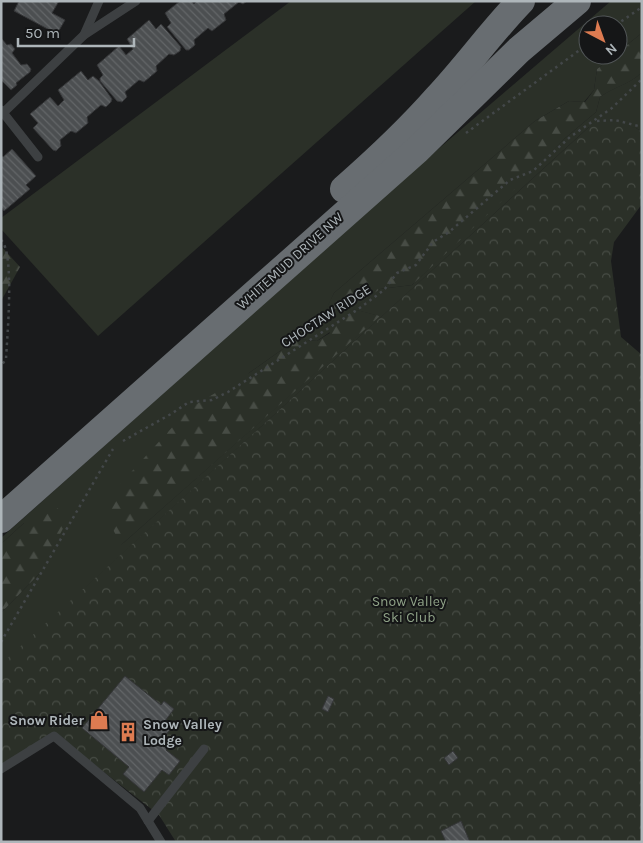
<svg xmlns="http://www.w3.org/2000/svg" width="643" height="843" viewBox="0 0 643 843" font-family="Karla,sans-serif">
  <defs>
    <pattern id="forest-firs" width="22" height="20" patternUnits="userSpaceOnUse" patternTransform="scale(1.25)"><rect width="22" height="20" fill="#2b3028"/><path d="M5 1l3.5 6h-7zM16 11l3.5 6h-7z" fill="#474c45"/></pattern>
    <pattern id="park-crowns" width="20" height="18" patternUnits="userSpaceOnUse" patternTransform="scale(1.25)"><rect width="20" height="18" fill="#2b3028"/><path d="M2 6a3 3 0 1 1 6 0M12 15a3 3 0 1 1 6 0" fill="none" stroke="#474c45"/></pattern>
    <pattern id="building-back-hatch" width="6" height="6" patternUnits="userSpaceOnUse" patternTransform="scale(1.25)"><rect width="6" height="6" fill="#4c4f51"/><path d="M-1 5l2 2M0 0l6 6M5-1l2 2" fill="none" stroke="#636668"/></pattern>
  </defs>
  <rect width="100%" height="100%" fill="#1a1b1c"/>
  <g fill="#2b3028">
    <polygon points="291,1 476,1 98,336 1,229 1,218"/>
    <path d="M 611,1 L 642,1 L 642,33 L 618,52 L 618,25 L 588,25 L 588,55 L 615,55 L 597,69 L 594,90 L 584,102 L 569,101 L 535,121 L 334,293 L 321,321 L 330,332 L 317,341 L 297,339 L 249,373 L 121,545 L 379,316 L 352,309 L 380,289 L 412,285 L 564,139 L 596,112 L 600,97 C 613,87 631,84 642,72 L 642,132 L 636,128 L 589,127 L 86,587 L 1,703 L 1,613 L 39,574 L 24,523 L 1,544 L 1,538 L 176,382 L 186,365 Z"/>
  </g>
  <g fill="url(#forest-firs)">
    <path d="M 642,33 L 642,72 C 631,84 614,87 600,97 L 596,112 L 564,139 L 517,187 L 412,285 L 380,289 L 353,309 L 380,316 L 121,545 L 103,510 L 122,482 L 190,408 L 249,373 L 297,339 L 317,341 L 330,333 L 320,321 L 334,293 L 535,121 L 569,101 L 585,102 L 594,90 L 597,69 L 615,55 L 618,55 L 618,52 Z"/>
    <polygon points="1,246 20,267 1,301"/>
    <polygon points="53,505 69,517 39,574 1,613 1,544 24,523"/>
  </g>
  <polygon fill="url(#park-crowns)" points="609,123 636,128 642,132 642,204 614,242 611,261 621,337 642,355 642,842 176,842 159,815 55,734 1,766 1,664 589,127"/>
  <g fill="url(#building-back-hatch)" stroke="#343537">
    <polygon points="19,1 59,1 52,13 65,20 57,34 14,11"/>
    <polygon points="180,1 191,1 194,4 197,1 247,1 243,4 239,2 224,14 226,20 212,31 208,28 194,40 195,45 189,50 186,50 167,27 171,23 165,13"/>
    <polygon points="149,20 156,29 161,24 181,47 180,51 174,55 169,54 156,66 157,71 144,82 139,80 125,92 127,97 122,102 117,101 100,81 100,78 103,75 97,65 119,46 126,55 133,49 127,39"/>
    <polygon points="1,38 7,45 11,44 15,49 12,53 21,65 27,64 31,69 30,72 16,83 17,85 11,90 1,80"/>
    <polygon points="81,71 88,80 93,76 99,81 112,99 111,102 106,107 101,105 87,117 88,123 76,133 71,131 60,140 61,146 56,151 53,150 33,128 38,123 30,114 50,97 58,106 64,100 58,90"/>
    <polygon points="12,149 36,176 26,185 30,189 4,211 1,207 1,155 3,157"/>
    <polygon points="125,676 161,705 164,701 174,709 165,721 172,727 165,736 173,742 166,750 180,761 169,775 162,770 144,792 123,774 129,767 82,728"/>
    <polygon points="328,696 334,699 328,712 322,709"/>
    <polygon points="453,751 458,758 449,765 444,758"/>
    <polygon points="461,821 470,842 446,842 441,831"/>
  </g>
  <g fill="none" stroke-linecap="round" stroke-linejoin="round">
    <g stroke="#434749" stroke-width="2.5" stroke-dasharray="2.5 4" stroke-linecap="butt">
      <polyline points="616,25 642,7"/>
      <polyline points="597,121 615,120 642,127"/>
      <polyline points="466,133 588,44"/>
      <path d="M 1,240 C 15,252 7,338 6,359 L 1,366"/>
      <polyline points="123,441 171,414 189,402 212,400 228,392 357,310 384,290 397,273 416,265 433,242 449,232 510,180 533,171 570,137 612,108 642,79"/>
      <polyline points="1,642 113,449"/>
    </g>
    <g stroke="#3d4042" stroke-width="9">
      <polyline points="84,35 99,1"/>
      <polyline points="1,110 38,157"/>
      <polyline points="4,112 84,35 136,1"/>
      <polyline points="1,769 54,736 140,808 161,842"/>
      <polyline points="148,821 204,749"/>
    </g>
    <g stroke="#686d71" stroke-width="28">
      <path d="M 344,189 C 377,160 409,130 438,97 C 467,66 491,32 521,1"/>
      <polyline points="1,519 417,150 519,50 577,1"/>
    </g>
  </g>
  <defs>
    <symbol id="shop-bare" viewBox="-9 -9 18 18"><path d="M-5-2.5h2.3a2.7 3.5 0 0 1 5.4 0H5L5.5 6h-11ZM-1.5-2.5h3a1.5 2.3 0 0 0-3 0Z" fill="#dd7b51" stroke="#151617" stroke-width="2.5" paint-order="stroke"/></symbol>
    <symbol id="building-bare" viewBox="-9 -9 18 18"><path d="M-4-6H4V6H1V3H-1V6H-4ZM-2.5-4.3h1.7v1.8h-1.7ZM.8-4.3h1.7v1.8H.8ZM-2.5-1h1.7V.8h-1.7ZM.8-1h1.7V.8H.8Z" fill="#dd7b51" stroke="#151617" stroke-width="2.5" paint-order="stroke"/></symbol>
  </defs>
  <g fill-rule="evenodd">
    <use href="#shop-bare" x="85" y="706" width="28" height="28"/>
    <use href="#building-bare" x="114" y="718" width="28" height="28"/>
  </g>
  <g text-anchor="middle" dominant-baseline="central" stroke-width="4" stroke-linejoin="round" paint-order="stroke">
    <g font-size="14" fill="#aeb6ba" stroke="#151617">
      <text transform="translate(290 261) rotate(-42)">WHITEMUD DRIVE NW</text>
      <text transform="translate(326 316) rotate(-33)">CHOCTAW RIDGE</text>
    </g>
    <g font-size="14" fill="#8fa287" stroke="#151617">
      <text x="409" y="601">Snow Valley<tspan x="409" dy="16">Ski Club</tspan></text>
    </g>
    <g font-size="14" font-weight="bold" fill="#aeb6ba" stroke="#151617" text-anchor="end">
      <text x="84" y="720">Snow Rider</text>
      <text x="143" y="724" text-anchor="start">Snow Valley<tspan x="143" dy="16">Lodge</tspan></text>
    </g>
  </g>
  <rect width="643" height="843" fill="none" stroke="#aeb6ba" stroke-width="5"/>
  <g transform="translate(603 40) rotate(139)"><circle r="24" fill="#151617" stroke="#525658"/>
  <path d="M0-4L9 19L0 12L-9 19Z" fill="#dd7b51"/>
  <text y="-8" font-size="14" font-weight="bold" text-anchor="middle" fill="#aeb6ba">N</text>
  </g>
  <path d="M18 38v8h116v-8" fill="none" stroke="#aeb6ba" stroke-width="2.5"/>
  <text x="25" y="38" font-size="15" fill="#aeb6ba" stroke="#151617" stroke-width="4" paint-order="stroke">50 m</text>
</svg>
